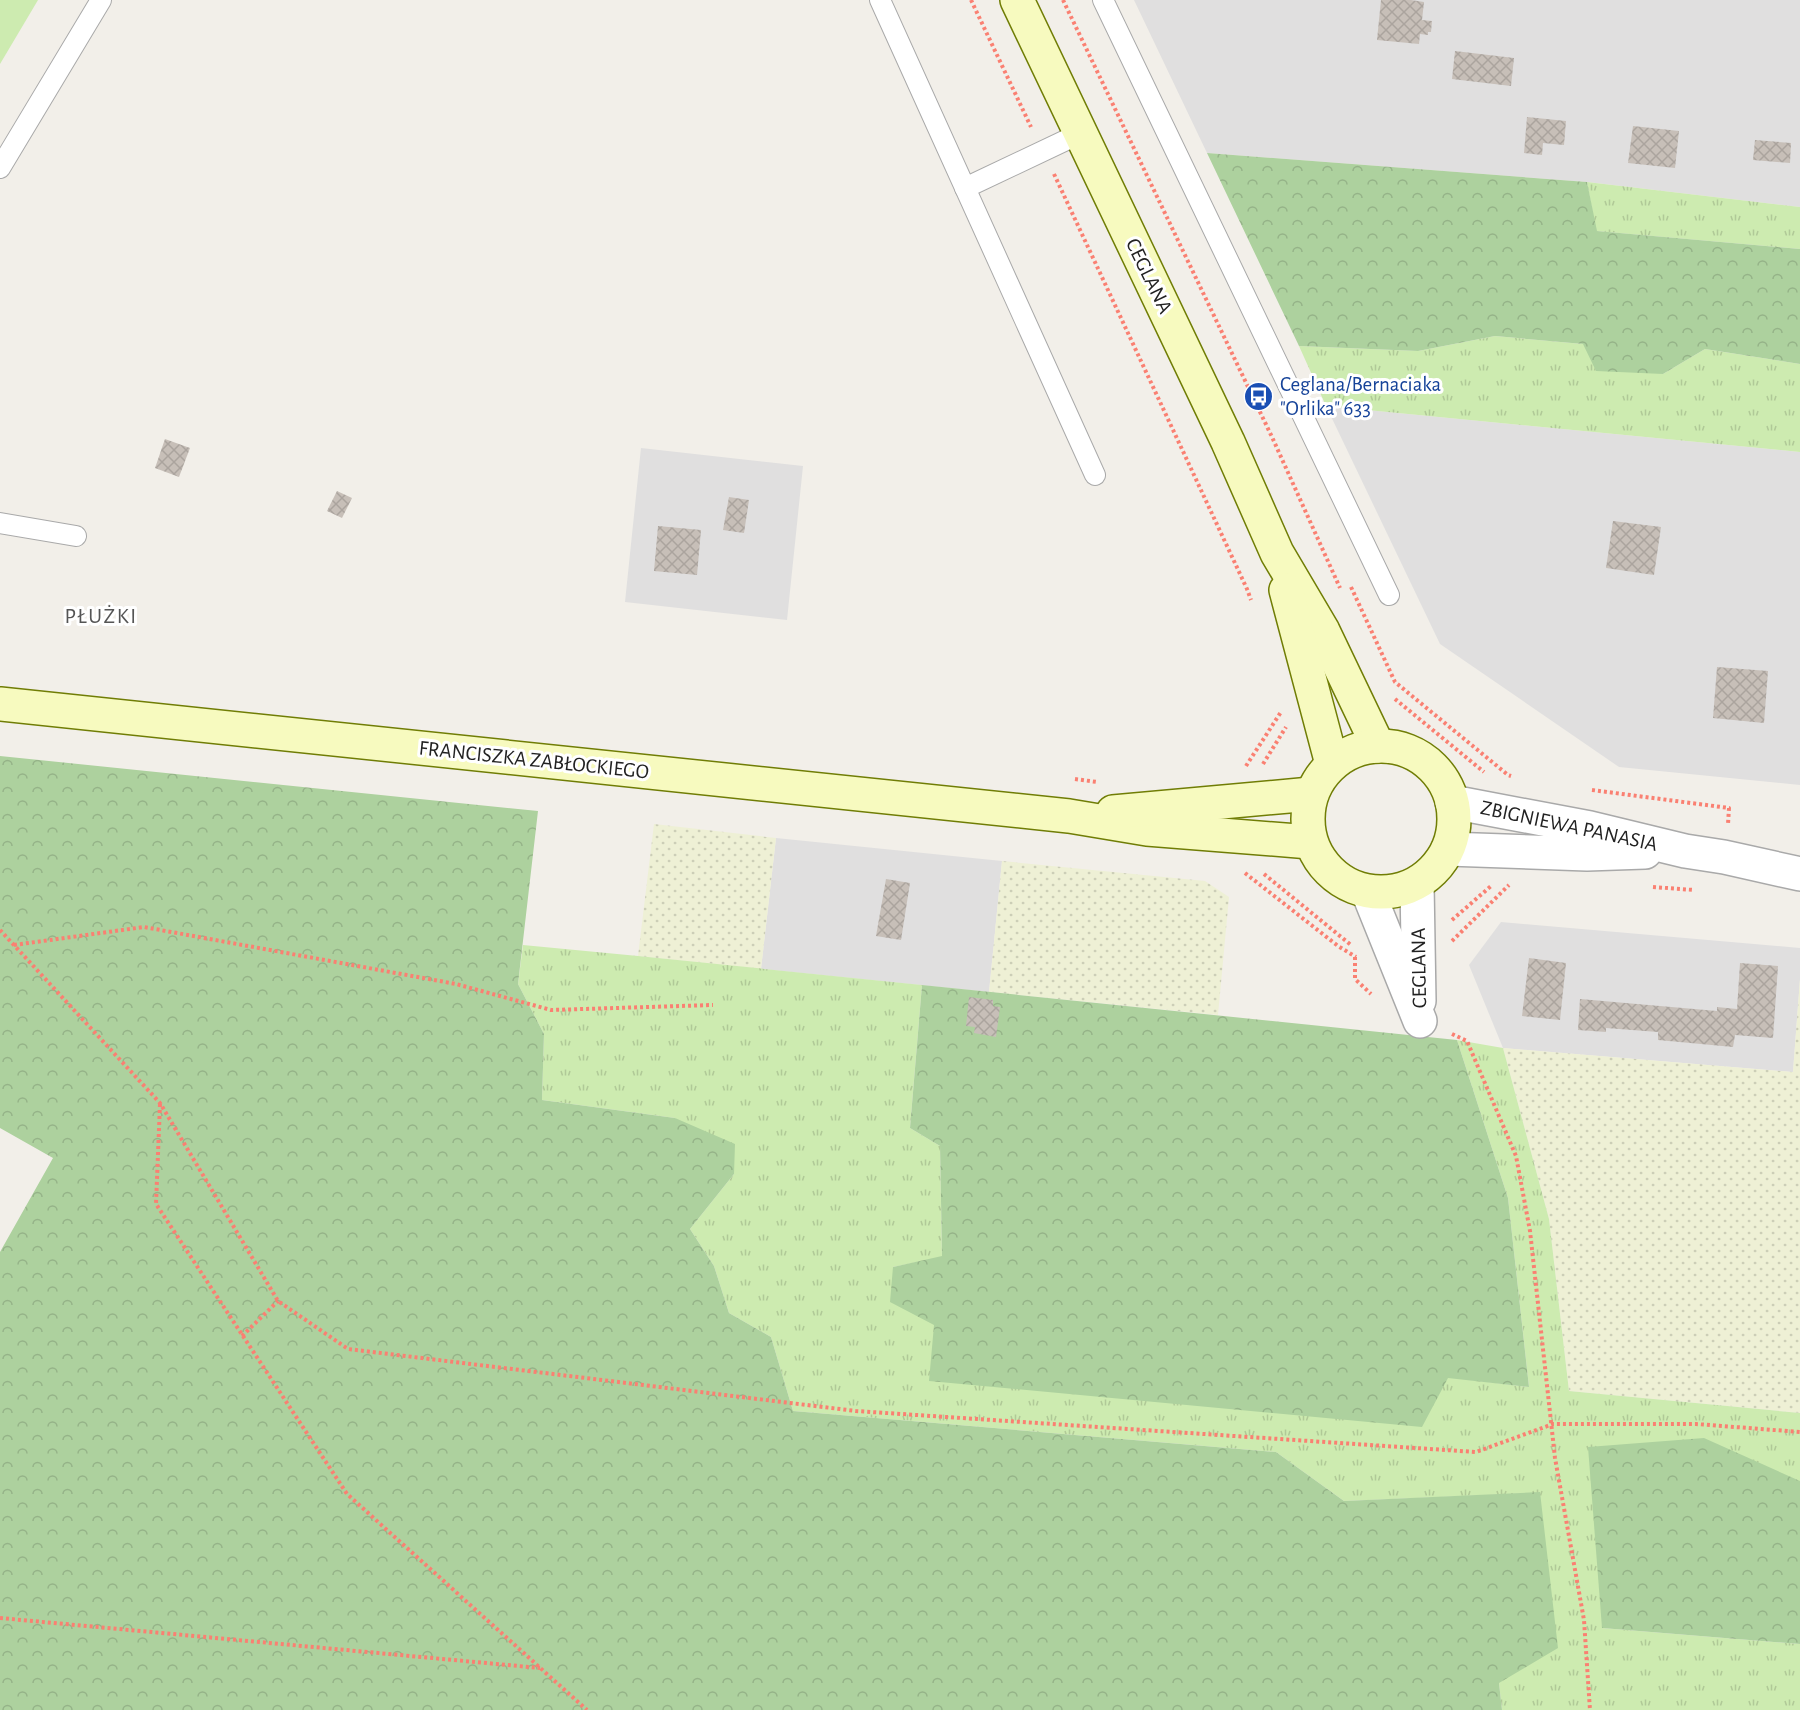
<svg xmlns="http://www.w3.org/2000/svg" width="1800" height="1710" viewBox="0 0 1800 1710" font-family="'Alegreya Sans',sans-serif">
  <defs>
    <pattern id="farmland-dots" width="8" height="8" patternUnits="userSpaceOnUse" patternTransform="scale(1.5)"><rect width="8" height="8" fill="#eef0d5"/><path d="M2 2h.1M6 6h.1" fill="none" stroke="#ccceb7" stroke-width="1.8" stroke-linecap="round"/></pattern>
    <pattern id="grass-tufts" width="24" height="20" patternUnits="userSpaceOnUse" patternTransform="scale(1.5)"><rect width="24" height="20" fill="#cdebb0"/><path d="M3 7l-1-3M5 7V3M7 7l1-3M15 17l-1-3M17 17v-4M19 17l1-3" fill="none" stroke="#b0c997"/></pattern>
    <pattern id="forest-crowns" width="20" height="18" patternUnits="userSpaceOnUse" patternTransform="scale(1.5)"><rect width="20" height="18" fill="#add19e"/><path d="M2 6a3 3 0 1 1 6 0M12 15a3 3 0 1 1 6 0" fill="none" stroke="#95b388"/></pattern>
    <pattern id="building-cross-hatch" width="8" height="8" patternUnits="userSpaceOnUse" patternTransform="scale(1.5)"><rect width="8" height="8" fill="#c7bfb8"/><path d="M0 0l8 8M0 8l8-8" fill="none" stroke="#aba49e"/></pattern>
  </defs>
  <rect width="100%" height="100%" fill="#f2efe9"/>
  <g fill="#e0dfdf">
    <polygon points="1134,0 1800,0 1800,207 1587,182 1207,153"/>
    <polygon points="1326,406 1800,452 1800,785 1619,767 1440,644"/>
    <polygon points="641,448 803,466 787,620 625,602"/>
    <polygon points="776,838 1002,861 989,992 761,969"/>
    <polygon points="1501,922 1800,948 1800,979 1793,1072 1503,1048 1469,965"/>
  </g>
  <g fill="url(#farmland-dots)">
    <polygon points="654,824 776,838 761,969 638,956"/>
    <polygon points="1002,861 1205,881 1229,897 1218,1015 989,992"/>
    <polygon points="1800,979 1800,1413 1569,1391 1549,1219 1503,1048 1793,1072"/>
  </g>
  <g fill="url(#grass-tufts)">
    <polygon points="1587,182 1800,207 1800,249 1596,231"/>
    <polygon points="1495,336 1583,344 1663,374 1705,349 1800,364 1800,452 1326,406 1299,346 1418,351"/>
    <polygon points="523,945 638,956 922,985 910,1128 940,1146 942,1257 893,1267 1448,1377 1529,1387 1508,1198 1457,1040 1503,1048 1549,1219 1569,1391 1800,1413 1800,1481 1602,1628 1800,1644 1800,1710 1502,1710 1499,1683 1539,1493 1344,1501 1276,1452 793,1411 771,1337 729,1313 714,1266 690,1229 734,1174 675,1118 542,1100 544,1034 518,984"/>
  </g>
  <g fill="url(#forest-crowns)">
    <polygon points="1207,153 1587,182 1597,231 1800,249 1800,364 1705,349 1663,374 1596,371 1583,344 1495,336 1418,351 1299,346"/>
    <polygon points="0,756 538,811 518,984 544,1034 542,1100 675,1118 735,1144 734,1174 690,1229 714,1266 729,1313 771,1337 793,1411 1276,1452 1344,1501 1540,1492 1558,1648 1499,1683 1502,1710 0,1710 0,1252 53,1158 0,1128"/>
    <polygon points="922,985 1457,1040 1508,1198 1529,1387 1448,1378 1422,1427 929,1381 934,1325 890,1302 893,1267 942,1256 940,1146 910,1128"/>
    <polygon points="1704,1438 1800,1481 1800,1644 1602,1628 1588,1447"/>
  </g>
  <polygon fill="#cdebb0" points="0,0 38,0 0,64"/>
  <g fill="url(#building-cross-hatch)">
    <polygon points="1381,0 1411,0 1424,2 1422,20 1432,21 1431,32 1428,32 1428,35 1420,34 1419,44 1377,40"/>
    <polygon points="1455,51 1514,58 1511,86 1452,79"/>
    <polygon points="1527,117 1566,121 1564,145 1543,143 1542,155 1524,153"/>
    <polygon points="1633,126 1679,131 1675,168 1628,163"/>
    <polygon points="1755,140 1791,143 1790,163 1753,160"/>
    <polygon points="165,439 190,448 179,477 155,468"/>
    <polygon points="337,491 352,498 342,518 327,511"/>
    <polygon points="729,497 749,500 744,533 723,530"/>
    <polygon points="1613,521 1661,527 1654,575 1606,568"/>
    <polygon points="658,526 701,530 697,575 654,571"/>
    <polygon points="1717,667 1768,671 1764,723 1713,718"/>
    <polygon points="886,879 910,883 901,940 876,936"/>
    <polygon points="1529,958 1566,963 1560,1020 1522,1016"/>
    <polygon points="1740,963 1778,966 1773,1038 1735,1035 1733,1047 1658,1040 1658,1032 1606,1028 1606,1032 1578,1030 1580,999 1717,1011 1717,1007 1737,1009"/>
    <polygon points="969,997 993,1000 993,1006 1000,1007 996,1037 974,1033 975,1027 966,1026"/>
  </g>
  <g fill="none" stroke-linecap="round" stroke-linejoin="round">
    <defs>
      <g id="lane">
        <polyline points="880,0 1095,475"/>
        <polyline points="1103,0 1389,595"/>
        <polyline points="0,168 101,0"/>
        <polyline points="965,188 1081,133"/>
        <polyline points="0,523 76,536"/>
      </g>
      <g id="street">
        <polyline points="1452,802 1590,828 1685,851 1724,857 1800,874"/>
        <polyline points="1448,849 1587,854 1645,852"/>
        <polyline points="1417,884 1419,1001"/>
        <polyline points="1368,892 1420,1021"/>
      </g>
      <g id="secondary">
        <polyline points="1017,0 1228,442 1277,553 1323,631 1378,746"/>
        <polyline points="1286,590 1332,764"/>
        <polyline points="0,704 1069,816 1147,829 1310,842"/>
        <circle cx="1381" cy="819" r="73"/>
        <polyline points="1113,812 1311,794"/>
      </g>
    </defs>
    <use href="#lane" stroke="#a9a9a9" stroke-width="22"/>
    <use href="#street" stroke="#a9a9a9" stroke-width="36"/>
    <use href="#secondary" stroke="#707d05" stroke-width="36"/>
    <g stroke="#fa8072" stroke-width="4" stroke-dasharray="3 3" stroke-linecap="butt">
      <polyline points="971,0 1031,127"/>
      <polyline points="1063,0 1272,437 1340,588"/>
      <polyline points="1054,174 1247,589 1251,600"/>
      <polyline points="1351,587 1395,682 1508,775 1511,776"/>
      <polyline points="1395,699 1484,772"/>
      <polyline points="1263,764 1286,727"/>
      <polyline points="1246,766 1281,712"/>
      <polyline points="1075,779 1097,782"/>
      <polyline points="1592,790 1729,808 1728,824"/>
      <polyline points="1245,873 1338,946 1356,957"/>
      <polyline points="1264,874 1351,945"/>
      <polyline points="1653,887 1694,890"/>
      <polyline points="1452,920 1491,886"/>
      <polyline points="0,930 160,1103 278,1301 348,1349 856,1411 1476,1452 1553,1424 1696,1424 1800,1432"/>
      <polyline points="1452,941 1509,885"/>
      <polyline points="14,945 144,927 456,984 551,1010 713,1005"/>
      <polyline points="1355,957 1355,979 1371,994"/>
      <polyline points="1452,1034 1467,1041 1516,1156 1530,1231 1555,1458 1584,1620 1590,1710"/>
      <polyline points="160,1104 156,1204 347,1494 587,1710"/>
      <polyline points="242,1336 278,1301"/>
      <polyline points="0,1618 540,1668"/>
    </g>
    <use href="#lane" stroke="#fff" stroke-width="20"/>
    <use href="#street" stroke="#fff" stroke-width="33"/>
    <use href="#secondary" stroke="#f7fabf" stroke-width="33"/>
  </g>
  <defs>
    <symbol id="bus-disc" viewBox="-11 -11 22 22"><circle r="9.5" fill="#1a4fb4" stroke="#fff"/><path d="M-5-6H5V4H4V6H2V4H-2V6H-4V4H-5ZM-3.5-4V0h7V-4ZM-3.5 1.2v1.5H-2V1.2ZM2 1.2v1.5H3.5V1.2Z" fill="#fff"/></symbol>
  </defs>
  <g fill-rule="evenodd">
    <use href="#bus-disc" x="1242" y="380" width="33" height="33"/>
  </g>
  <g text-anchor="middle" dominant-baseline="central" stroke-width="6" stroke-linejoin="round" paint-order="stroke">
    <g font-size="21" fill="#222" stroke="#fff">
      <text transform="translate(1149 276) rotate(64)">CEGLANA</text>
      <text transform="translate(534 760) rotate(6)">FRANCISZKA ZABŁOCKIEGO</text>
      <text transform="translate(1569 826) rotate(12)">ZBIGNIEWA PANASIA</text>
      <text transform="translate(1419 968) rotate(-91)">CEGLANA</text>
    </g>
    <g font-size="21" fill="#164399" stroke="#fff" text-anchor="start">
      <text x="1280" y="384">Ceglana/Bernaciaka<tspan x="1280" dy="24">"Orlika" 633</tspan></text>
    </g>
    <g font-size="22" letter-spacing="1.5" fill="#555" stroke="#fff">
      <text x="101" y="616">PŁUŻKI</text>
    </g>
  </g>
</svg>
